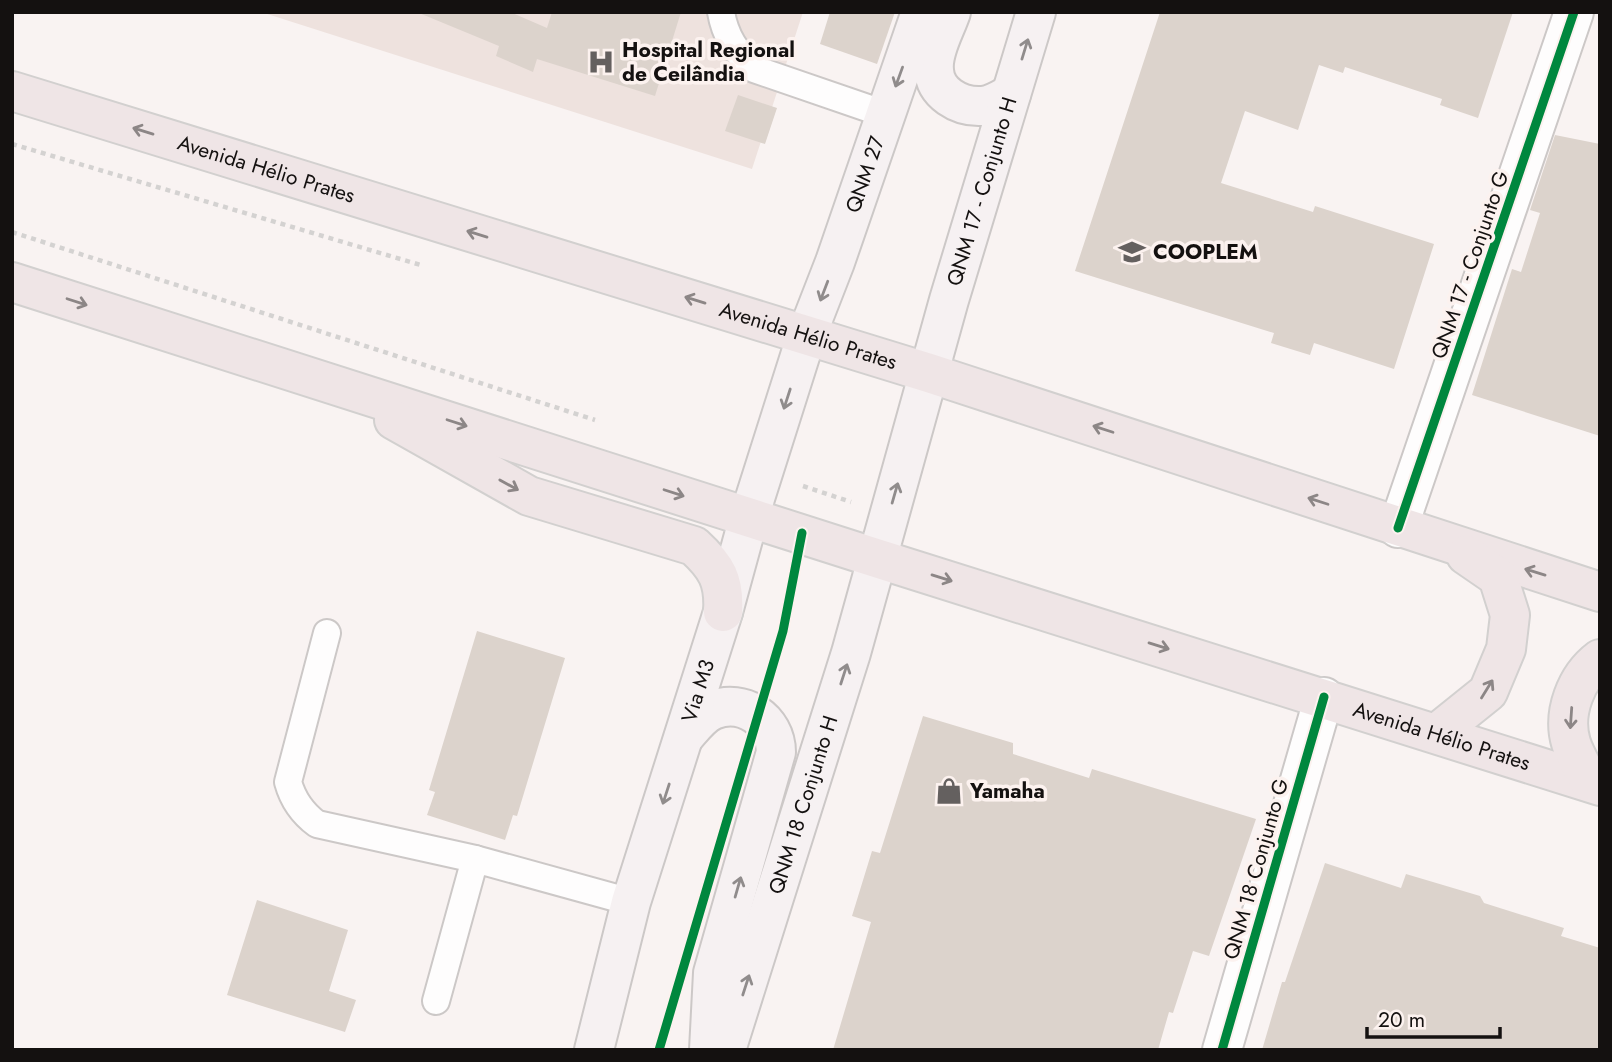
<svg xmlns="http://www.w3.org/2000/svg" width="1612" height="1062" viewBox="0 0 1612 1062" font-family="Jost,sans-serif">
  <rect width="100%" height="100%" fill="#f9f3f2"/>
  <polygon fill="#eee2de" points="261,12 803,12 752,169"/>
  <g fill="#dcd3cc">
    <polygon points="510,12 547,28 552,12 681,12 655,96 537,59 533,72 496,56 499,46 419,13"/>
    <polygon points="830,12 895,12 877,64 820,44"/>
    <polygon points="1160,12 1513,12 1478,118 1440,105 1442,99 1345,67 1343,73 1319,65 1298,130 1245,111 1221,183 1313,212 1315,206 1434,244 1394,369 1314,343 1310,355 1271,343 1274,333 1075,271"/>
    <polygon points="738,95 777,108 765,144 725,131"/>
    <polygon points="1555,135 1600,144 1600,436 1472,395 1512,269 1521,272 1540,213 1530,210"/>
    <polygon points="477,631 565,658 517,816 513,815 505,840 427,815 435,792 429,790"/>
    <polygon points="923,716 1013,743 1013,754 1089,778 1092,769 1256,819 1209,956 1193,951 1173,1013 1169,1012 1158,1050 833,1050 871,922 852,916 872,851 880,853"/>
    <polygon points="1325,863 1401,888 1406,874 1480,896 1484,903 1564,928 1561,936 1600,948 1600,1050 1262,1050 1282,982 1285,982"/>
    <polygon points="257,900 348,930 329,991 356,1000 345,1032 227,995"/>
  </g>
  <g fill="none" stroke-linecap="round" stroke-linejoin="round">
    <defs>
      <g id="service">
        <path d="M 721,12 C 725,36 736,53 754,69 L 885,114"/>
        <path d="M 327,633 L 288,782 C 293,800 302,813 317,824 L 475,859"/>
        <polyline points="436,1001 475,859 631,902"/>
      </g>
      <g id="minor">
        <polyline points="1398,528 1574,12"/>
        <polyline points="1222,1050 1324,697"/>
      </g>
      <g id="secondary">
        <path d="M 951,12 C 945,30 932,51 934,70 C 935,93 959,107 981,106 C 991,106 1002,99 1011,94"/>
        <path d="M 684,737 C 692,728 701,715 713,710 C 743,698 776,720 776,752 L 713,973 L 709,1050"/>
        <path id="s1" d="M 594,1050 L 631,902 L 723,612 L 749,517 L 807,334 L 835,262 L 921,12"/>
        <path id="s2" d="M 726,1050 L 851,653 L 949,300 L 1036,12"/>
      </g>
      <g id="primary">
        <path id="s3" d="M 12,91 L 929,373 L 1600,592"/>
        <path id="s4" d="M 12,282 L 876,558 L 1600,786"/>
        <path d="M 394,420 L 529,496 L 694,546 C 717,567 725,581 723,612"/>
        <polyline points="1437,733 1488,692 1506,649 1510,615 1498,577 1466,555"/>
        <path d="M 1590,782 C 1584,770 1575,756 1571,743 C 1562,713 1576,677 1600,659"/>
      </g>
    </defs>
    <use href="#service" stroke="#ccc8c7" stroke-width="30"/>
    <use href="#minor" stroke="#ccc8c7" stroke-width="42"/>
    <use href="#secondary" stroke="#ccc8c7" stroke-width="42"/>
    <use href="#primary" stroke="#d2d0cf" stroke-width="42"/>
    <g stroke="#d4d2d1" stroke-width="4.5" stroke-dasharray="5 5" stroke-linecap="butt">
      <polyline points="12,144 424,266"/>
      <polyline points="12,232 595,420"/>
      <polyline points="803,486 851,502"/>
    </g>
    <use href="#service" stroke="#fefdfd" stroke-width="26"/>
    <use href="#minor" stroke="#fefdfd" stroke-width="38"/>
    <use href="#secondary" stroke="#f6f1f2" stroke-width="38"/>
    <use href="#primary" stroke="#efe5e6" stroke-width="38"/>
    <defs>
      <g id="cycleway">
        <polyline points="1398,528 1574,12"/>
        <polyline points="659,1050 783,631 802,533"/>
        <polyline points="1222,1050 1324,697"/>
      </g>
    </defs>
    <use href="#cycleway" stroke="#fcf2ef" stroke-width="13"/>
    <use href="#cycleway" stroke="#00873e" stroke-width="9"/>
  </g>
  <defs><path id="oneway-shaft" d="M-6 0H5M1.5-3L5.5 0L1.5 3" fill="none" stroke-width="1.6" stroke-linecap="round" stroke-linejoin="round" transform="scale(1.75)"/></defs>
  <g stroke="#908c8c">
    <use href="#oneway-shaft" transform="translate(1025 49) rotate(-73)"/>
    <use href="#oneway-shaft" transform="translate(899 77) rotate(110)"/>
    <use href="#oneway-shaft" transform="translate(824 291) rotate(111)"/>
    <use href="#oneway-shaft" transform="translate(787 399) rotate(108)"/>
    <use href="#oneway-shaft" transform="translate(895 493) rotate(-74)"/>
    <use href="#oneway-shaft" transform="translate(844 674) rotate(-72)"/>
    <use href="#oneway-shaft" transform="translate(666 794) rotate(108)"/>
    <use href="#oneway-shaft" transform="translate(738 887) rotate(-74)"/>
    <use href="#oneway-shaft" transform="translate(746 985) rotate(-72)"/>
  </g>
  <g stroke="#8c8686">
    <use href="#oneway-shaft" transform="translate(143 131) rotate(-163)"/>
    <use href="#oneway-shaft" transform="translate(477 234) rotate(-163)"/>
    <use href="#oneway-shaft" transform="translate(695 300) rotate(-163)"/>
    <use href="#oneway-shaft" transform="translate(77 302) rotate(18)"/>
    <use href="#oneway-shaft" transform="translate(457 423) rotate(18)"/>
    <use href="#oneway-shaft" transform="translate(1103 429) rotate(-162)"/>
    <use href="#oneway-shaft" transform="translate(509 485) rotate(29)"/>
    <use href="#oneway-shaft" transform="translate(674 493) rotate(18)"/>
    <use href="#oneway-shaft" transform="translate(1318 501) rotate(-162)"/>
    <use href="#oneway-shaft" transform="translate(1535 572) rotate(-163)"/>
    <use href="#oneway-shaft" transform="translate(942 578) rotate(17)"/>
    <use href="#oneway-shaft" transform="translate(1159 646) rotate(17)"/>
    <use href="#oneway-shaft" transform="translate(1487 689) rotate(-58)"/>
    <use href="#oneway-shaft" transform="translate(1571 718) rotate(94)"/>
  </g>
  <defs>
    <symbol id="hospital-bare" viewBox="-9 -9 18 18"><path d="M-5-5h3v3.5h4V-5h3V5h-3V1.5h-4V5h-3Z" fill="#64605f" stroke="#fcf2ef" stroke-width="2.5" paint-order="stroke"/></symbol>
    <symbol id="school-bare" viewBox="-9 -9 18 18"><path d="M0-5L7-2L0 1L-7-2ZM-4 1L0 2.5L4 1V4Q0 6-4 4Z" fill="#64605f" stroke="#fcf2ef" stroke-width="2.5" paint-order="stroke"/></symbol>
    <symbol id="shop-bare" viewBox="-9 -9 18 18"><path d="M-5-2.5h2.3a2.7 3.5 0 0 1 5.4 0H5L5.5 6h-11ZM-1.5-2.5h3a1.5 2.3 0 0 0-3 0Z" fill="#64605f" stroke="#fcf2ef" stroke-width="2.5" paint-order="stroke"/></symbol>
  </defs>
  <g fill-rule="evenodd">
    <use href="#hospital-bare" x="582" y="43" width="38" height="38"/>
    <use href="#school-bare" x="1113" y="233" width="38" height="38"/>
    <use href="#shop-bare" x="930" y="772" width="38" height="38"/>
  </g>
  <g text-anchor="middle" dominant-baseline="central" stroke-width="7" stroke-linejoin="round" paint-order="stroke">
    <g font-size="21" font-weight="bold" fill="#141110" stroke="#fcf2ef" text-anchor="start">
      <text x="622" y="50">Hospital Regional<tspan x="622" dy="24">de Ceilândia</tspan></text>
      <text x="1153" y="252">COOPLEM</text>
      <text x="970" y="791">Yamaha</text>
    </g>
    <g font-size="21" fill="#141110" stroke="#fcf2ef">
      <text stroke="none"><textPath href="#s3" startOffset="266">Avenida Hélio Prates</textPath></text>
      <text stroke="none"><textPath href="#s1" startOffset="917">QNM 27</textPath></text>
      <text stroke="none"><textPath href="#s2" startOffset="896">QNM 17 - Conjunto H</textPath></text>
      <text transform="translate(1470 265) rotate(-71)">QNM 17 - Conjunto G</text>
      <text stroke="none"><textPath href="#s3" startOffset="833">Avenida Hélio Prates</textPath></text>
      <text stroke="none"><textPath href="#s1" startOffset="374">Via M3</textPath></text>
      <text stroke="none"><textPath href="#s4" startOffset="1500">Avenida Hélio Prates</textPath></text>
      <text stroke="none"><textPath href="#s2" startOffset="257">QNM 18 Conjunto H</textPath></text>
      <text transform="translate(1256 869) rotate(-74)">QNM 18 Conjunto G</text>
    </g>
  </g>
  <rect width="1612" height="1062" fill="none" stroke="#141110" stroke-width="28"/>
  <path d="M1367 1027v10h133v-10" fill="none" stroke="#141110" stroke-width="3.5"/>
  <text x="1378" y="1027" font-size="21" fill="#141110" stroke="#fcf2ef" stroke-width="5" paint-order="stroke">20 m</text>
</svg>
